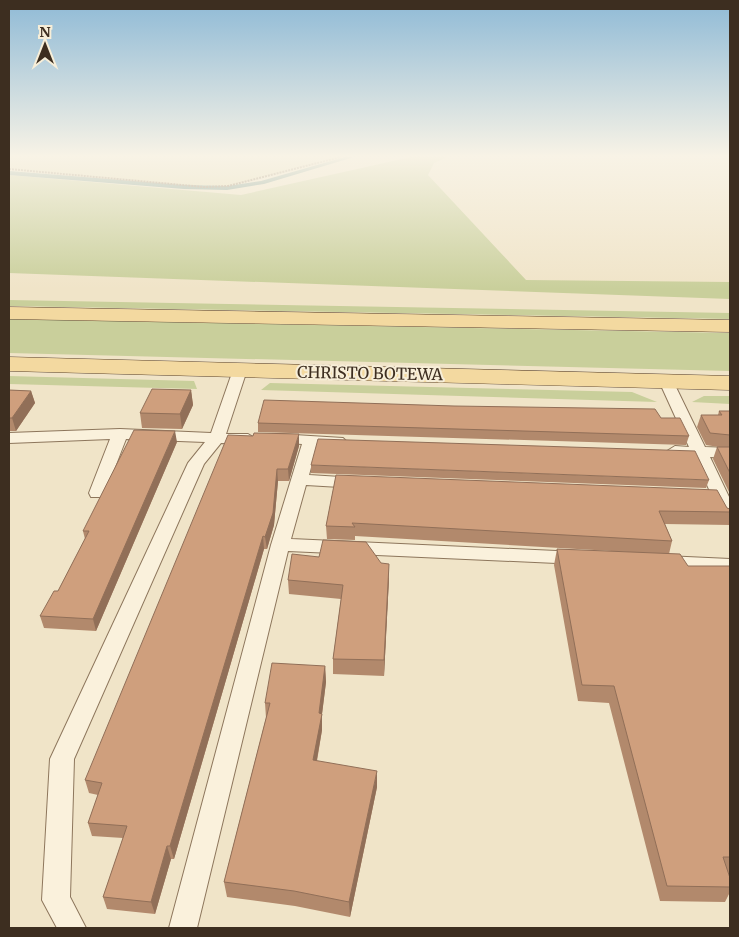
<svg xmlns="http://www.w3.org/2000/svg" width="739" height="937" viewBox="0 0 739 937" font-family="Merriweather,serif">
  <rect width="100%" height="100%" fill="#f0e4c8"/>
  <polygon fill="#e6deb5" points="9,157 341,157 228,186 204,187 9,169"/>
  <g fill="#c9cf9b">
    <polygon points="411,157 447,157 434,163 428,175 526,280 730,282 730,299 9,273 9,175 241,195"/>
    <polygon points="9,300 730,313 730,319 9,306"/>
    <polygon points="9,319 730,333 730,371 9,353"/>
    <polygon points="9,376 194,381 197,389 9,384"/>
    <polygon points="270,383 632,392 657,402 261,390"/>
    <polygon points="704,396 730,396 730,404 692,402"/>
  </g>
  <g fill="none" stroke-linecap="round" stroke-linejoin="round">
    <polygon fill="#6f938a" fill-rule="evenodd" points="345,157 354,157 264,184 227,190 184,189 9,175 9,171 184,185 227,186 261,181"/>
    <defs>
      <g id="lane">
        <polygon points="240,366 247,370 226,434 248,434 256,439 248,444 221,443 204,464 74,759 70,897 86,928 57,928 42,900 50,759 188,463 205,442 126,439 105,493 103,497 91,497 89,493 110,439 9,443 9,433 120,429 211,433 233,370"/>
        <polygon points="666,377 673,381 705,447 730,448 730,458 710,457 730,499 730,522 724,520 721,516 694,456 675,456 667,451 675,446 689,447 659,381"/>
        <polygon points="278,434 343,438 346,441 343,444 317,445 309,475 357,478 363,479 365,483 363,487 357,488 306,485 291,539 578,552 585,553 587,558 585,563 578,564 288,551 197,928 169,928 271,545 302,444 273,442 270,439"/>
        <polygon points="665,556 730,559 730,571 658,567 656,562 658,557"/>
      </g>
      <g id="primary">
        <polygon points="9,307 730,320 730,332 9,319"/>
        <polygon points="9,357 730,376 730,390 9,371"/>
      </g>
    </defs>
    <use href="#lane" stroke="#8d765c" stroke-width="2"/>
    <use href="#primary" stroke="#5b4430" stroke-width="1"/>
    <polyline stroke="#8d765c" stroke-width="2" stroke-dasharray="2 1" stroke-linecap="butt" points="9,169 204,187 228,186 341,157"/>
    <use href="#lane" fill="#faf1dc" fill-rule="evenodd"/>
    <use href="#primary" fill="#f3d9a0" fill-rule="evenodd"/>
  </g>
  <g fill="#b2896c">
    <polygon points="9,390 31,391 35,403 16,431 9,431"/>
    <polygon points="191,390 193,405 182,429 142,428 140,413"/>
    <polygon points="719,411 730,411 730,494 713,459 717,447 719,447 706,445 697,427 701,415 718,415"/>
    <polygon points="661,418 689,436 686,445 258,432 258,423"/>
    <polygon points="253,436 299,446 289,481 278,481 274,525 267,549 264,549 174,859 171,859 155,914 107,909 103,897 123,838 92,836 88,823 98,795 89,793 85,780"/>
    <polygon points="177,442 96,631 44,628 40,616 58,591 85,539 83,531"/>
    <polygon points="311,465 709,480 706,488 311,473"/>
    <polygon points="336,475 727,508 730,509 730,525 665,524 672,541 669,554 688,566 730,566 730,873 728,873 730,878 730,892 725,902 660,901 609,703 578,701 554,565 557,549 629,552 355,536 355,540 327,539 326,526"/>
    <polygon points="389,578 384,676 333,674 333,659 341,599 289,594 288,580"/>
    <polygon points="325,666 326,682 322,714 322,730 317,761 377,787 350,917 295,906 227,897 224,882 266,718 265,703"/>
  </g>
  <g fill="#916f58">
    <polygon points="191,390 193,405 182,429 180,414"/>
    <polygon points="31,391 35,403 16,431 12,418"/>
    <polygon points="175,431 177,442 96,631 93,619"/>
    <polygon points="299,434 299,446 289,481 288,469"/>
    <polygon points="277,469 278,481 274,525 267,549 265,537"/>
    <polygon points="263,536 264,549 174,859 170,846"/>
    <polygon points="389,564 389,578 384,676 384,660"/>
    <polygon points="325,666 326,682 322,714 322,730 314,776 313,760"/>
    <polygon points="377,771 377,787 350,917 349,902"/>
    <polygon points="167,846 171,859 155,914 151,902"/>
  </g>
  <g fill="#cf9f7d" stroke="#916f58">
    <polygon points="152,389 191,390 180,414 140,413"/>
    <polygon points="9,390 31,391 12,418 9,418"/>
    <polygon points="264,400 454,406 655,409 661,418 680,418 689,436 258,423"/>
    <polygon points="719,411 730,411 730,435 710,433 701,415 722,415"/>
    <polygon points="134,430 175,431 93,619 40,616 54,591 58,591 89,531 83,531"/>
    <polygon points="254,433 299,434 288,469 277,469 273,513 265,537 263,536 170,846 167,846 151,902 103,897 127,826 88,823 102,783 85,780 228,435 253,436"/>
    <polygon points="318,439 695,451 709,480 311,465"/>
    <polygon points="717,447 730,447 730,473"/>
    <polygon points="336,475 717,490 727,508 730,509 730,512 659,511 672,541 352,523 355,527 326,526"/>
    <polygon points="323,540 366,542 381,563 389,564 384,660 333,659 343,585 288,580 292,554 319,557"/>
    <polygon points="557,549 680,554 688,566 730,566 730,857 723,857 730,878 730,887 667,886 614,686 582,685"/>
    <polygon points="272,663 325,666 319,713 322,714 313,760 377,771 349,902 294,891 224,882 270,703 265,703"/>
  </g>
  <linearGradient id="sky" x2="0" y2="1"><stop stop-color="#8fbad6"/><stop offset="0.54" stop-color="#f8f3e6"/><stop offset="1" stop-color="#f8f3e6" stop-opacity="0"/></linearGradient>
  <rect width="739" height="289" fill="url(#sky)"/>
  <g text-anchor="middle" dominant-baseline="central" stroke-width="4" stroke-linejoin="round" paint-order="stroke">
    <g font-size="16" fill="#3d2e20" stroke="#f7eed8">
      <text transform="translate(370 373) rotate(1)">CHRISTO BOTEWA</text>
    </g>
  </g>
  <rect width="739" height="937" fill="none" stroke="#3d2e20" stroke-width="20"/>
  <g transform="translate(45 45)" stroke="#f7eed8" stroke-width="4" paint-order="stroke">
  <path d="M0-4L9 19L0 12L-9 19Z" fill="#3d2e20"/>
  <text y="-8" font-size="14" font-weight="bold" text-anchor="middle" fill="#3d2e20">N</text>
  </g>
</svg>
